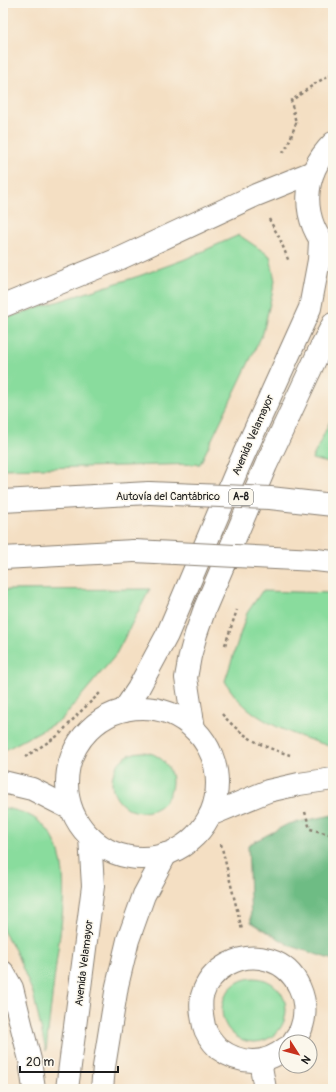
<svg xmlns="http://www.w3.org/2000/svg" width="336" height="1092" viewBox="0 0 336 1092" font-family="Pangolin,sans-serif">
  <rect width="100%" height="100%" fill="#fbf7ec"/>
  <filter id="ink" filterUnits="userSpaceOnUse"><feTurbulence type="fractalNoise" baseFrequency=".025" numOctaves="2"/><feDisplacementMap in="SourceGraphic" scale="8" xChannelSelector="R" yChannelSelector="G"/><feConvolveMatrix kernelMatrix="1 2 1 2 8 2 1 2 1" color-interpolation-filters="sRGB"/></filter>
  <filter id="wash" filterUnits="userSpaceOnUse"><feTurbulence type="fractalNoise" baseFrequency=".012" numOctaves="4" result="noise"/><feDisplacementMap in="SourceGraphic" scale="16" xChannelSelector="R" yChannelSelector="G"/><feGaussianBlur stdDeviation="0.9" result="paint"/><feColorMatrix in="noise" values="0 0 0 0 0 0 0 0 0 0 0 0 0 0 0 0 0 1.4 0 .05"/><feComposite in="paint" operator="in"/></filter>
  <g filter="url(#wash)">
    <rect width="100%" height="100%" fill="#f4dfc3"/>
    <g fill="#89dc9d" stroke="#527c5c">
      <polygon points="239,235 270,256 275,281 263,333 200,464 3,469 3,319 139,276 183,260"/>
      <polygon points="333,415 333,464 312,459"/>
      <polygon points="150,589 115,656 61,720 3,751 3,590"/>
      <path d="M 262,591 L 333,593 L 333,747 C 293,735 246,720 225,681 L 247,613 Z"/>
      <circle cx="142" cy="782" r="30"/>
      <path d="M 3,808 C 81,817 64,902 57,957 C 53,988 49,1020 46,1051 L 33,993 L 15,950 L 3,931 Z"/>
      <circle cx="254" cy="1010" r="32"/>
    </g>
    <polygon fill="#6ebc84" stroke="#456c50" points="333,815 333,960 291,946 251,922 248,845 288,824"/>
  </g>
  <g filter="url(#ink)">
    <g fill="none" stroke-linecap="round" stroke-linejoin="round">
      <defs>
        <g id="street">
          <path d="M 286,1048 C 265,1065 241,1065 219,1049 C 213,1043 206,1035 204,1026 C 202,1016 200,1007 202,996 C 210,968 241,951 269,960 C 298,969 311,1002 301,1029 C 299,1034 295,1038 293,1042"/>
          <polyline points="260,1061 265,1089"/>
        </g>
        <g id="secondary">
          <path d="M 330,252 C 300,219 301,175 333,143"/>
          <circle cx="142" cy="783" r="75"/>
          <polyline points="124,710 138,689 167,635 239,465 310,308 319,260 320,241"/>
          <polyline points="194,729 186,678 190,656 196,634 205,608 266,465 321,347 333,324"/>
          <polyline points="67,1089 93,886 90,837"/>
          <polyline points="102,1089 104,1067 117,986 128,940 144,895 166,854"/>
        </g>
        <g id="highway">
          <polyline points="3,306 121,258 256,195 313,172"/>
          <polyline points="3,501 149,493"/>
          <polyline points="3,558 134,551"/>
          <polyline points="316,560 333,562"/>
          <polyline points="3,782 32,789 71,809"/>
          <polyline points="210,815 268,791 299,784 333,779"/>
          <polyline points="3,972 12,988 30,1060 34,1089"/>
        </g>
      </defs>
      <use href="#street" stroke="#887e70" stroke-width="24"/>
      <use href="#secondary" stroke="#887e70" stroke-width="24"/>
      <use href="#highway" stroke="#887e70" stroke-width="24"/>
      <g stroke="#887e70" stroke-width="2.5" stroke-dasharray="3 3" stroke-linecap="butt">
        <polyline points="283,153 288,145 296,123 291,101 316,83 333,73"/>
        <polyline points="269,219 280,239 289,262"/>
        <polyline points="225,645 237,610"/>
        <path d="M 222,714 C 243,738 261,746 290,755"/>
        <polyline points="25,757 59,735 78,714 100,693"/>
        <polyline points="305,812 310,829 333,835"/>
        <polyline points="221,844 242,930"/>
      </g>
      <use href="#street" stroke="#fff" stroke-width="22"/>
      <use href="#secondary" stroke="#fff" stroke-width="22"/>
      <use href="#highway" stroke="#fff" stroke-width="22"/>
      <defs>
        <g id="highway-bridge">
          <polyline points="149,493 270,498 333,505"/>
          <polyline points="134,551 316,560"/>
        </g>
      </defs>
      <use href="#highway-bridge" stroke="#887e70" stroke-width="24" stroke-linecap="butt"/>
      <use href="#highway-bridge" stroke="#fff" stroke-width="22"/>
    </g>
  </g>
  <g text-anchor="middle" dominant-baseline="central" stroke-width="3" stroke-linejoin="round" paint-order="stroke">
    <rect fill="#fbf7ec" stroke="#5f5e5a" stroke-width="1" x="229" y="489" width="24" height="16" rx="3"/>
    <g font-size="10" font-weight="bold" fill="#1c1c1c">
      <text x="241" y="497">A-8</text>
    </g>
    <g font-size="11" fill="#1c1c1c" stroke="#fbf7ec">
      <text transform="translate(253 435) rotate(-66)">Avenida Velamayor</text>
      <text x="168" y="496">Autovía del Cantábrico</text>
      <text transform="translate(84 963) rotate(-83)">Avenida Velamayor</text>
    </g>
  </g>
  <rect width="336" height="1092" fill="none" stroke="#fbf7ec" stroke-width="16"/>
  <g transform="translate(298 1054) rotate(126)"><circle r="19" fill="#fbf7ec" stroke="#a29f99"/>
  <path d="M0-3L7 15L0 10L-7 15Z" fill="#c8321e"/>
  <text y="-6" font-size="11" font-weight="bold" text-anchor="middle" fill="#1c1c1c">N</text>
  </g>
  <path d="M20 1066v6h98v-6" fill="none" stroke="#1c1c1c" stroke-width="2"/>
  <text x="26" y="1066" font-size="12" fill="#1c1c1c" stroke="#fbf7ec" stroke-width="3" paint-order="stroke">20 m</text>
</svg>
